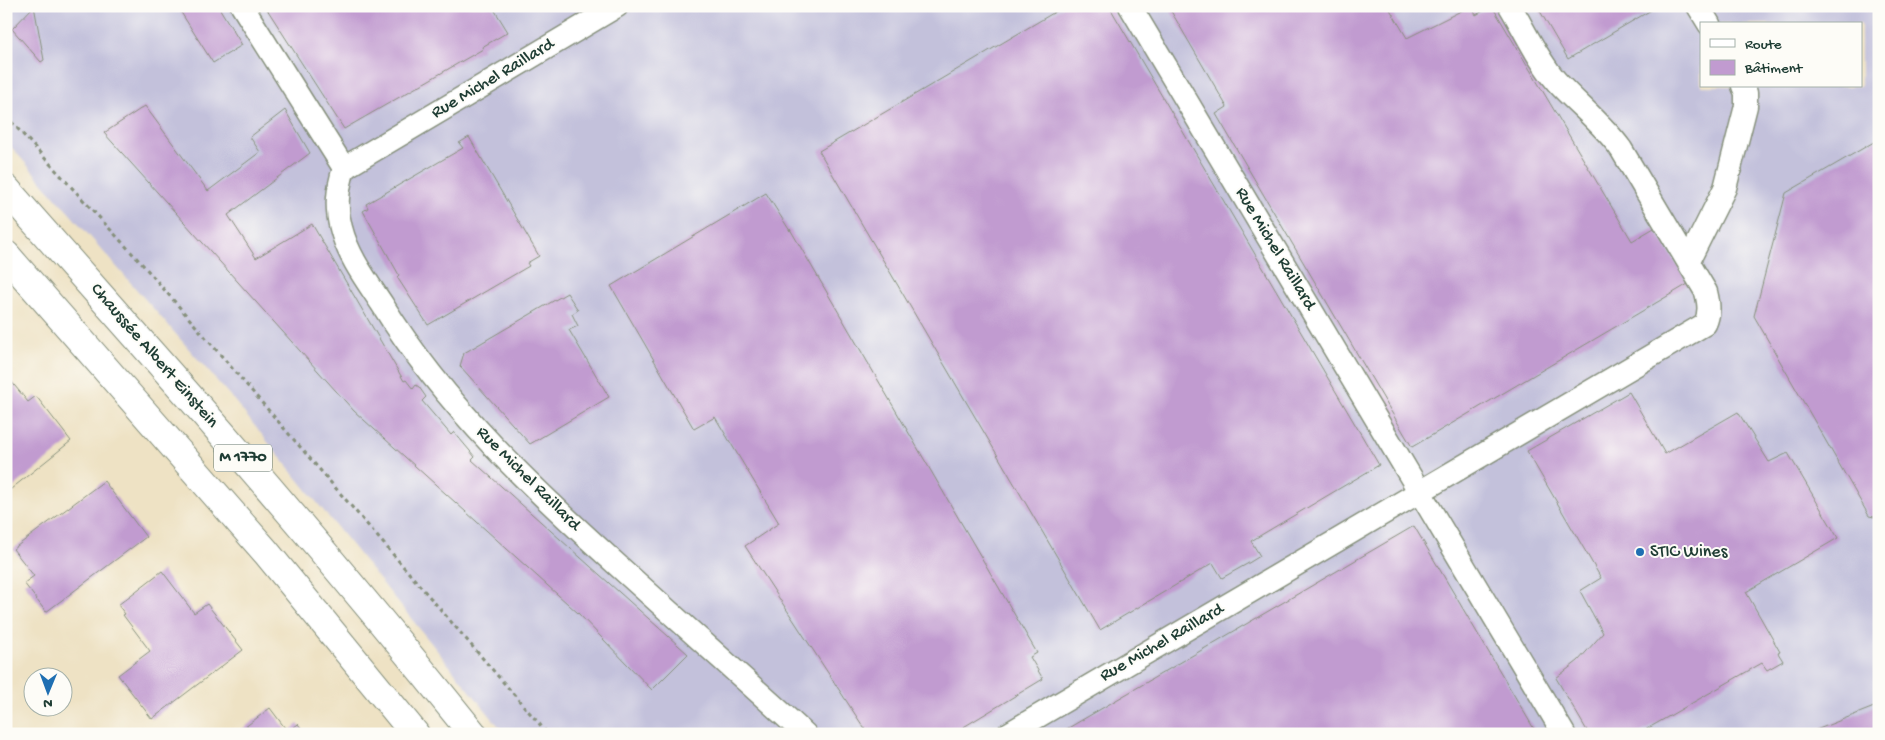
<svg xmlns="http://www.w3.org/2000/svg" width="1885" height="740" viewBox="0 0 1885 740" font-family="'Gochi Hand',sans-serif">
  <rect width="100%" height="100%" fill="#fdfcf7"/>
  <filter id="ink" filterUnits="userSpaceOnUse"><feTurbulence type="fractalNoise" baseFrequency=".02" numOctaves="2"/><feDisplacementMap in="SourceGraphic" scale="10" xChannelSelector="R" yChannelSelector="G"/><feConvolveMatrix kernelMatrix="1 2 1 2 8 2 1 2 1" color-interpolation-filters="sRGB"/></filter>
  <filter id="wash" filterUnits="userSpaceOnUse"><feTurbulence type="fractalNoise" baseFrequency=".0096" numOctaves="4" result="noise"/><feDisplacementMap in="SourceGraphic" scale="20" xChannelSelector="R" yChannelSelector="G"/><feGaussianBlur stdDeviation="1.12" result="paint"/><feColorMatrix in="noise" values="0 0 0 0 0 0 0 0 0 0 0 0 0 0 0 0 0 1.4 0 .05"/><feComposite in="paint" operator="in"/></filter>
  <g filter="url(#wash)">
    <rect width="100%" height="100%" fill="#eee2c4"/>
    <path fill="#c3c1db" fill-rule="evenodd" d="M 6,6 L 1879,6 L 1879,734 L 505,734 L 232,398 L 6,141 ZM 1701,24 L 1861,24 L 1861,86 L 1701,86 Z"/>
    <g id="blocks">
      <g fill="#c19bd0">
        <polygon points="34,6 44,60 41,62 12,29"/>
        <polygon points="177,6 218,6 242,45 213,63"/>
        <polygon points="265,6 492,6 508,32 482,47 483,49 344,129"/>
        <polygon points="1065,6 1109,6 1379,465 1251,541 1260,556 1247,564 1222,578 1213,563 1100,630 819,151"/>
        <polygon points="1168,6 1388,6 1407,38 1471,6 1476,15 1492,6 1632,241 1654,228 1688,284 1412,447 1216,114 1227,107"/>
        <polygon points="1537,6 1658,6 1568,59"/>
        <polygon points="145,106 208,191 260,152 250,137 285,110 310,153 228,215 256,258 312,224 404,381 406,380 413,389 416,385 419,387 426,397 422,401 451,435 454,432 475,457 472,460 688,654 652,690 578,613 354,411 104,133"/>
        <polygon points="469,137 539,256 527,263 529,266 428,325 397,277 399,275 363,211 368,208 366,204 463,148 459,143"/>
        <polygon points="1879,139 1879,518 1869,516 1754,316 1786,193"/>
        <polygon points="766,193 790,231 790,229 1037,653 1030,657 1043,679 952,734 868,734 745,546 779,523 715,417 694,429 611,286"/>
        <polygon points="567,293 578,310 572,314 578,326 569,330 609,397 530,444 460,366 464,353"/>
        <polygon points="6,375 28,402 36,396 71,441 6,493"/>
        <polygon points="1629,392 1665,454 1738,412 1769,462 1788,453 1838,538 1746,592 1780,652 1778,653 1783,661 1767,670 1762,663 1638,734 1589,734 1556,678 1578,661 1603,633 1580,591 1601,578 1527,451"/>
        <polygon points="104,481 146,537 46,612 24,583 34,576 13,549"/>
        <polygon points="1414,526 1537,734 1058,734"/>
        <polygon points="162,571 194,613 207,604 243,650 152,719 118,675 150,651 123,615 125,614 118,605"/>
        <polygon points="1879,705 1879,734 1806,734"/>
        <polygon points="270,708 288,732 298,724 306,734 236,734"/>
      </g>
    </g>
  </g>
  <g filter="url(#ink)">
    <use href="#blocks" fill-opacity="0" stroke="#86907c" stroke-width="1"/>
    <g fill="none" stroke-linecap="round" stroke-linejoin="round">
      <defs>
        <g id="minor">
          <path d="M 242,6 L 344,168 C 338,188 335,207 341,228 C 348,256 366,280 382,304 C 446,408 535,491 625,572 C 685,626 745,680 805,734"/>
          <polyline points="1130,6 1564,734"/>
          <polyline points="1698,6 1709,24"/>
          <polyline points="344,168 617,6"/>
          <polyline points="1689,260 1725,188 1746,106 1746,93 1743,86"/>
          <path d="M 1008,734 L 1705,324 C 1710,313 1709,304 1706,292 L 1621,149 C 1603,124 1578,105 1557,82 C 1538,60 1525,31 1510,6"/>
        </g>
        <g id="primary">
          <path d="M 6,189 C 69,261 133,332 196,404 C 291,512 383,622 473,734"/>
          <polyline points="6,255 266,552 415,734"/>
        </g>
      </defs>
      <use href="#minor" stroke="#86907c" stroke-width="25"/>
      <use href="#primary" stroke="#86907c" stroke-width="30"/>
      <polyline stroke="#86907c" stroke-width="3" stroke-dasharray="4 4" stroke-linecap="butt" points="6,116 143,265 548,734"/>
      <use href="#minor" stroke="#fff" stroke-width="22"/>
      <use href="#primary" stroke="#fff" stroke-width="28"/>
    </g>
  </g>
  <circle fill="#1f6fb2" stroke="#fdfcf7" stroke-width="2" cx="1640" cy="552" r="5"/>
  <g text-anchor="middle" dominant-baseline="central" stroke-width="4" stroke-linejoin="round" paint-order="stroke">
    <rect fill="#fdfcf7" stroke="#62766e" stroke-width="1" x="214" y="444.5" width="58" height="27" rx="4"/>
    <g font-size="16" font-weight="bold" fill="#1f3d34">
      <text x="243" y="458">M 1770</text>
    </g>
    <g font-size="18" fill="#1f3d34" stroke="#fdfcf7">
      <text transform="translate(493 79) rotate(-31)">Rue Michel Raillard</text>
      <text transform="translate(1275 249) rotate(59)">Rue Michel Raillard</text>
      <text transform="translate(154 356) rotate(49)">Chaussée Albert Einstein</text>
      <text transform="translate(528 479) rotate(45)">Rue Michel Raillard</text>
      <text transform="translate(1162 643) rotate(-30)">Rue Michel Raillard</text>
    </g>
    <g font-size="18" fill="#1f3d34" stroke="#fdfcf7" text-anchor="start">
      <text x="1650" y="552">STIC Wines</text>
    </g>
  </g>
  <rect width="1885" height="740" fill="none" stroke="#fdfcf7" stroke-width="25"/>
  <rect x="1700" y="22" width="162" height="65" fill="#fdfcf7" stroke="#a4b0a9"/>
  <rect x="1710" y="39" width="25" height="8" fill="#ffffff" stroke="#a4b0a9"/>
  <text x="1745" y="48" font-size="15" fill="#1f3d34">Route</text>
  <rect x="1710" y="60" width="25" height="15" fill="#c19bd0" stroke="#a4b0a9"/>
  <text x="1745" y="72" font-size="15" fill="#1f3d34">Bâtiment</text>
  <g transform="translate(48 692) rotate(181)"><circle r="24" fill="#fdfcf7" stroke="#a4b0a9"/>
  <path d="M0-4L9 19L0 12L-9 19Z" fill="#1f6fb2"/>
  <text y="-8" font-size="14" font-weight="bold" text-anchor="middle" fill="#1f3d34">N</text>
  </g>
</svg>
